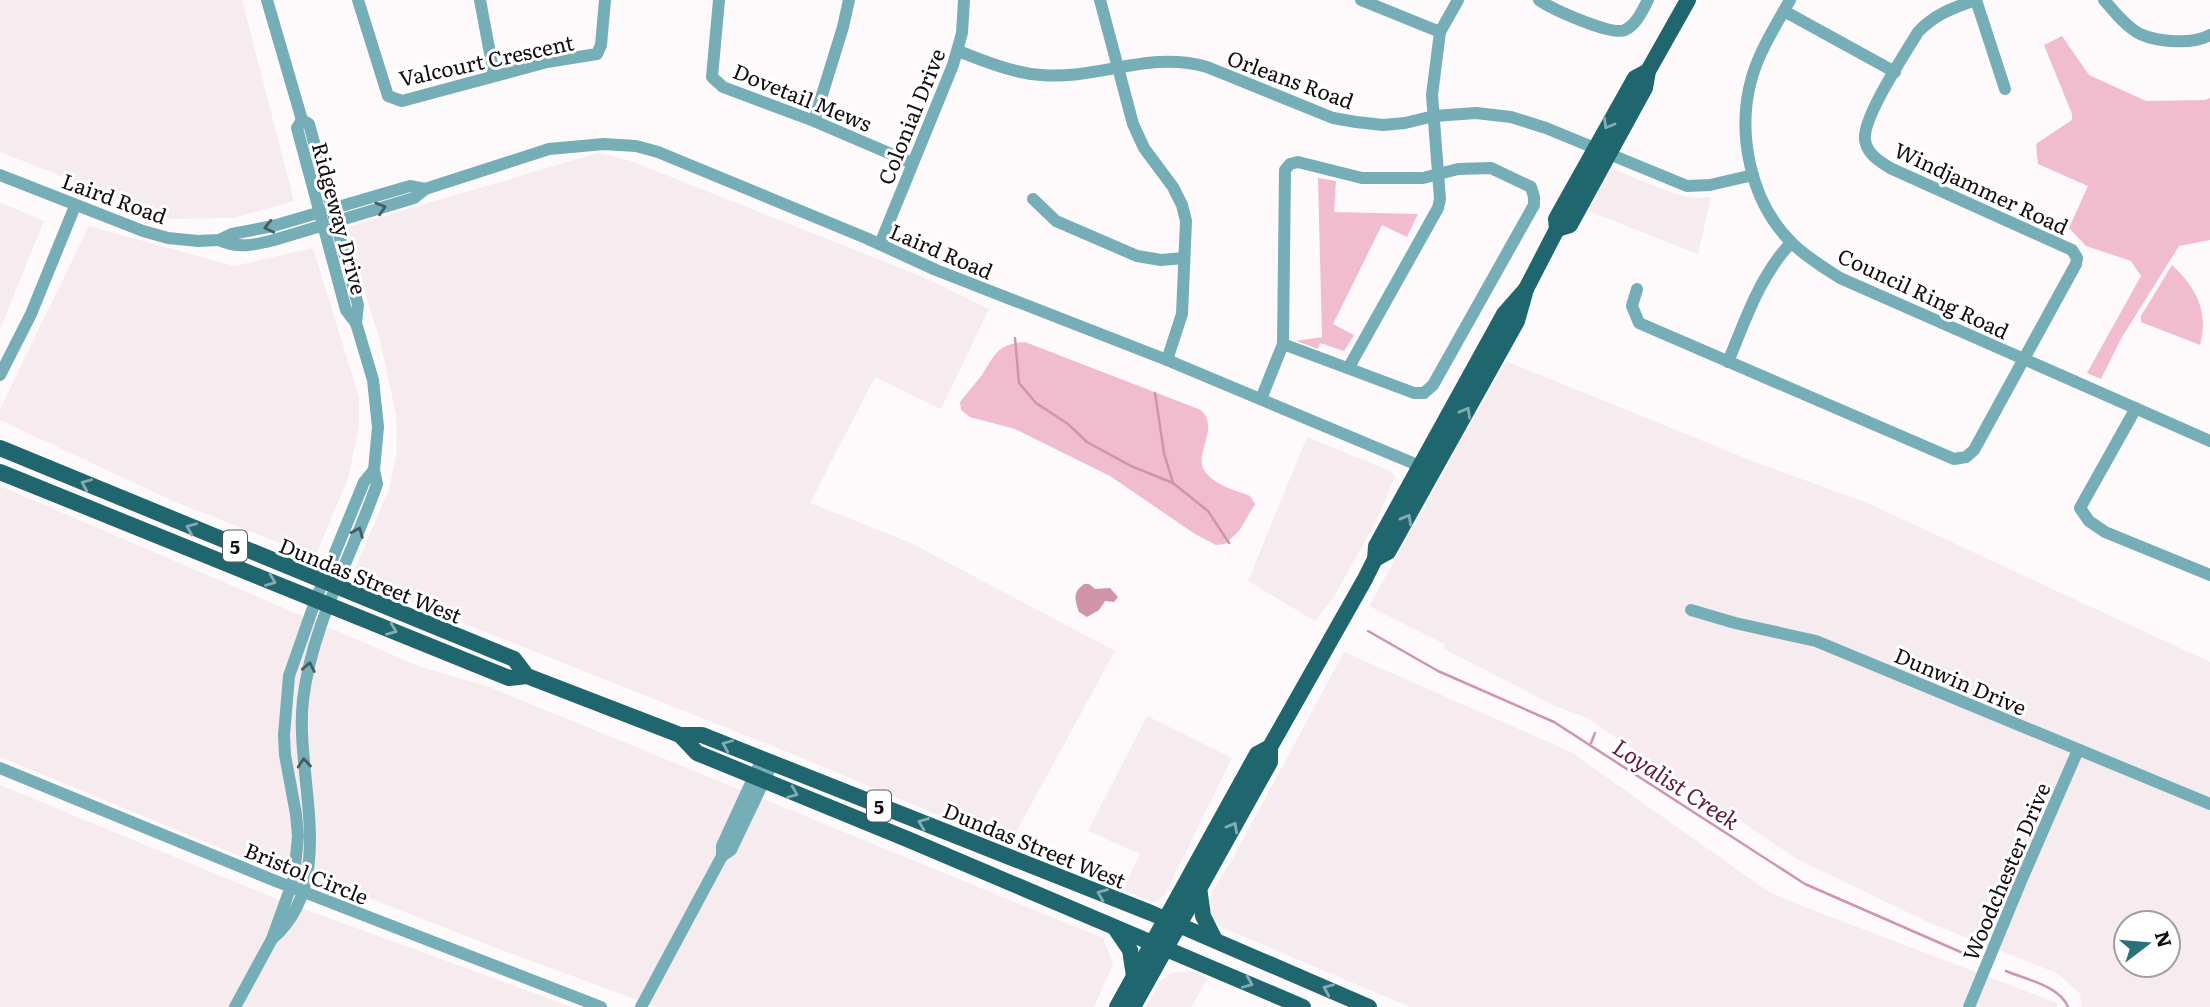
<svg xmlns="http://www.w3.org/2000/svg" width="2210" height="1007" viewBox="0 0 2210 1007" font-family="Literata,serif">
  <rect width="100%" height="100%" fill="#fefafb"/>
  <g fill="#f6ebee" fill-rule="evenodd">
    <polygon points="0,0 242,0 294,201 233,218 170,219 0,152"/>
    <polygon points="598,153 628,160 923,277 989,309 941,409 875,377 810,503 911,543 1115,651 1009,845 795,755 373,587 353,573 389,489 397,451 396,415 380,340 344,228"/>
    <polygon points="1614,170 1675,194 1696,198 1711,197 1698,254 1588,211 1610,171"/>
    <polygon points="0,202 44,221 0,329"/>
    <polygon points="89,226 234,266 313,248 359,397 359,426 348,479 315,557 175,502 0,420 0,409"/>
    <path d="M 1506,361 L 1752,461 L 1865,502 L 2210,662 L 2210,1007 L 2082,1007 L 2080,994 L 2057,973 L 1930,923 L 1797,859 L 1585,717 L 1555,706 L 1444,649 L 1444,644 L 1369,606 L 1450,461 L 1459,440 L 1468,429 ZM 2126,923 L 2168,923 L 2168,965 L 2126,965 Z"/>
    <polygon points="1307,437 1392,472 1395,477 1376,521 1334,597 1315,621 1248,581"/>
    <polygon points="0,486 421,667 489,687 1103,938 1113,964 1094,1007 656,1007 486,944 321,879 249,860 0,757"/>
    <polygon points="1344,652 1571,752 1766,890 1789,901 2057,1003 2057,1007 1410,1007 1219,926 1211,919 1209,908 1213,890 1233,858"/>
    <polygon points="1147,716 1232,758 1164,896 1154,902 1123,890 1140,854 1088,831"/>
    <polygon points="0,785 274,898 572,1007 0,1007"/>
    <polygon points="1190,971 1208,978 1191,1007 1146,1007 1160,981 1174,972"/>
  </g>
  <g fill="#f1bccd">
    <polygon points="2062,36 2089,75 2146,101 2205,100 2210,98 2210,240 2179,246 2122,337 2101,379 2087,373 2141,276 2131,261 2086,246 2069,228 2088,186 2038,164 2036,144 2072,120 2072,114 2044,45"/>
    <polygon points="1318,178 1336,181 1334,212 1418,214 1407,237 1382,225 1333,324 1354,335 1344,351 1320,343 1318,349 1296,341 1322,337"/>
    <path d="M 2172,265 C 2196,287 2209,312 2200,345 L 2141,322 L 2141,316 Z"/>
    <path d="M 1025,342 L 1201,410 C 1221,429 1191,456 1206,473 C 1217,486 1235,490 1250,496 L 1255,504 L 1239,531 L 1225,544 L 1216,545 L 1195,534 L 1110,476 L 1015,429 L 970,417 L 961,410 L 960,402 C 967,393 975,384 982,375 C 995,354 998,344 1025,342 Z"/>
  </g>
  <path fill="#d095a8" d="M 1084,584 L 1089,584 L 1095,589 L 1110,588 L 1118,597 L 1114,602 L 1105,601 L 1099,610 L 1087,617 L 1079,612 C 1075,599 1072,593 1084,584 Z"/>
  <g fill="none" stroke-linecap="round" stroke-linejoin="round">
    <g stroke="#d095a8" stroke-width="2.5">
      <polyline points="1015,338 1019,383 1036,403 1068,424 1087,442 1131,466 1173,483 1208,511 1229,543"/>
      <polyline points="1155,393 1164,453 1173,483"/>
      <polyline points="1368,631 1438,671 1554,722 1805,884 1972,957"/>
      <polyline points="1591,743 1595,733"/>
      <path d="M 2006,971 C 2025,979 2060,986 2068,1007"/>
    </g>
    <g stroke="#75aeb6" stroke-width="12">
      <path d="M 267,0 L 302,120 L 309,124 L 358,305 L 356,323 L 373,380 L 378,427 L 374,470 L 377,484 C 352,556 312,624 303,700 C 294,776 340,880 272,939"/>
      <polyline points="358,0 388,96 402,101 547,62 597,54 601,45 605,0"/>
      <polyline points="480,0 494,75"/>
      <polyline points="719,0 712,77 723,87 814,121 912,163"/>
      <polyline points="1100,0 1133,124 1144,148 1173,187 1182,205 1186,221 1182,314 1167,360"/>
      <polyline points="1361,0 1440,32"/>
      <path d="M 1539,0 C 1552,9 1611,36 1625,30 C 1637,24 1642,11 1648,0"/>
      <path d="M 1790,0 C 1776,25 1760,50 1752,77 C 1736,132 1750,202 1792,243 C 1806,257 1823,267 1840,278 L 2210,441"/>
      <polyline points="1976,0 2005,89"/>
      <path d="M 2104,0 C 2114,11 2126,27 2140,34 C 2158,42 2192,45 2210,35"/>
      <polyline points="1784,11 1895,72"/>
      <path d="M 958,51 C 985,61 1012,73 1041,75 C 1099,80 1148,50 1207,67 L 1333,118 L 1356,122 L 1383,125 L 1405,123 L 1434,116 L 1476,113 L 1511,117 L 1546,128 L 1687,186 L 1710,185 L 1753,175"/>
      <polyline points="302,120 297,128 346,310 356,323"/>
      <polyline points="814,121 843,27 849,0"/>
      <polyline points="0,175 143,231 168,238 198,241 219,240 232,234 273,226 410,186 425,189"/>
      <polyline points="1033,199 1056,221 1137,256 1161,260 1184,258"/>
      <path d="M 219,240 C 239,249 254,245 274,240 L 414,198 L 425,189 L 549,149 L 604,144 L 636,146 L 658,152 L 866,238 L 936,270 L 1167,360 L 1427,469"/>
      <polyline points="880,244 953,65 962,33 964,0"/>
      <path d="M 1637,289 L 1632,306 L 1639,323 L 1954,459 L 1966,457 L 1974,450 L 2076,264 L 2077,258 L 2072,250 L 1890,168 C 1879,161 1867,154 1865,140 C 1862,118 1905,54 1918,32 C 1935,14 1953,8 1975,0"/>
      <path d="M 1728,362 C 1745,321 1760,275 1791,243"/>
      <polyline points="1349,367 1438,208 1440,199 1432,95 1440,32 1458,0"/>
      <polyline points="0,375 31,314 75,206"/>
      <polyline points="1261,399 1283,344 1285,170 1290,164 1298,162 1362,178 1423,178 1458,169 1491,168 1531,187 1534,197 1534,205 1433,385 1424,393 1414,393 1283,344"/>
      <polyline points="2136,408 2080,508 2089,521 2105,532 2210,575"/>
      <polyline points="1691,610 1735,623 1816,641 2210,804"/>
      <polyline points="0,768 273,880 601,1007"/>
      <polyline points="722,856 722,846 762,759"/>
      <polyline points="235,1007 272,939 294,878 298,836 296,814 285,755 284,735 289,676 316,599 364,482 374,470"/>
      <polyline points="641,1007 722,856 731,850 772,764"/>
      <polyline points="1969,1007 2021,881 2078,750"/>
    </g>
    <g stroke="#20666f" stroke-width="16">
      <polyline points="1557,229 1570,225 1645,88 1648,71 1688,0"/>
      <polyline points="0,448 514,659 527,676"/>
      <polyline points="0,472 509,678 527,676 680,735 702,735 1151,913 1369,1007"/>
      <polyline points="1375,559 1388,552 1517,321 1526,289 1557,229 1556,219 1635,78 1648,71"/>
      <polyline points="680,735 697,753 907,839 1303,1007"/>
      <polyline points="1199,887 1203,916 1215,940"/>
      <polyline points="1115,928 1130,950 1134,976"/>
      <polyline points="1117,1007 1257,754 1270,747"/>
      <polyline points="1133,1007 1270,762 1270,747 1365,579 1375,559 1376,546 1504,314 1526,289"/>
    </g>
  </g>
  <defs><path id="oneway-chevron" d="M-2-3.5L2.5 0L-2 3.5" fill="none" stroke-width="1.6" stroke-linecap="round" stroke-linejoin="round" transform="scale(1.75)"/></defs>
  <g stroke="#84abb0">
    <use href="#oneway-chevron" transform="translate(1608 124) rotate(120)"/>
    <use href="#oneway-chevron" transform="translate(1466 412) rotate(-61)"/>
    <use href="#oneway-chevron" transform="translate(86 484) rotate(-157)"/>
    <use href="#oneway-chevron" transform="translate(1407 519) rotate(-61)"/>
    <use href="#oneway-chevron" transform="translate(191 528) rotate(-157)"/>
    <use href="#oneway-chevron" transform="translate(271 581) rotate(22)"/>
    <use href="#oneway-chevron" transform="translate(392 630) rotate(22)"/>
    <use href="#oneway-chevron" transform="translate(727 745) rotate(-157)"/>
    <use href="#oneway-chevron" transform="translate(793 793) rotate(22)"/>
    <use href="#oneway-chevron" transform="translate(923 823) rotate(-159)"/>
    <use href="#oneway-chevron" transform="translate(1233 827) rotate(-61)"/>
    <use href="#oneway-chevron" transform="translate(1102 894) rotate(-158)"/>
    <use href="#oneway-chevron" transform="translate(1248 983) rotate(23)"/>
    <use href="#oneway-chevron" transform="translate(1328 989) rotate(-157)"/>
  </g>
  <g stroke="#445e62">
    <use href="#oneway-chevron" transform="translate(381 208) rotate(-17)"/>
    <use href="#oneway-chevron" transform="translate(269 227) rotate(167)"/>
    <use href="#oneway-chevron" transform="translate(358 532) rotate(-67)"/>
    <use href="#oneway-chevron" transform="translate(309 667) rotate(-79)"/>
    <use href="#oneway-chevron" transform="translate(304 763) rotate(-95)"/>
  </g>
  <g text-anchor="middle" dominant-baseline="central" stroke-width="6" stroke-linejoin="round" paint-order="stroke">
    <g fill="#fff" stroke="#5a5657" stroke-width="2">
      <rect x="223" y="530.5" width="24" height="31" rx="5"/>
      <rect x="867" y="790.5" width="24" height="31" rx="5"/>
    </g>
    <g font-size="19" font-weight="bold" fill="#130d0f">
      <text x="235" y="546">5</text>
      <text x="879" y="806">5</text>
    </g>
    <g font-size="21" fill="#130d0f" stroke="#fff">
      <text transform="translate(486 59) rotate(-12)">Valcourt Crescent</text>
      <text transform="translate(1291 78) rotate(20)">Orleans Road</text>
      <text transform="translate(803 96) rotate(22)">Dovetail Mews</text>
      <text transform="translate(910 116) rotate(-68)">Colonial Drive</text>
      <text transform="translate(1982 187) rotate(25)">Windjammer Road</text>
      <text transform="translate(115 197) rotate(20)">Laird Road</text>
      <text transform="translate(341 218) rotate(75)">Ridgeway Drive</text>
      <text transform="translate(942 250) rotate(23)">Laird Road</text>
      <text transform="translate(1924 292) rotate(25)">Council Ring Road</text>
      <text transform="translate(371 579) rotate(22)">Dundas Street West</text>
      <text transform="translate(1961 680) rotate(23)">Dunwin Drive</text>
      <text transform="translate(1035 844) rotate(22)">Dundas Street West</text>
      <text transform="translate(2005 871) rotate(-67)">Woodchester Drive</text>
      <text transform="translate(307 872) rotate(22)">Bristol Circle</text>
    </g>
    <g font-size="23" font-style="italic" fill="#611b39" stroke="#fff">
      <text transform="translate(1677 783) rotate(33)">Loyalist Creek</text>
    </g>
  </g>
  <g transform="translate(2147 944) rotate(74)"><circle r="33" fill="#ffffff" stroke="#a19e9f" stroke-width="2"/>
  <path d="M0-5L12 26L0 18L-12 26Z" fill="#29727b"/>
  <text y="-10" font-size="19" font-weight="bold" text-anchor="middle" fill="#130d0f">N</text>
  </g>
</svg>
